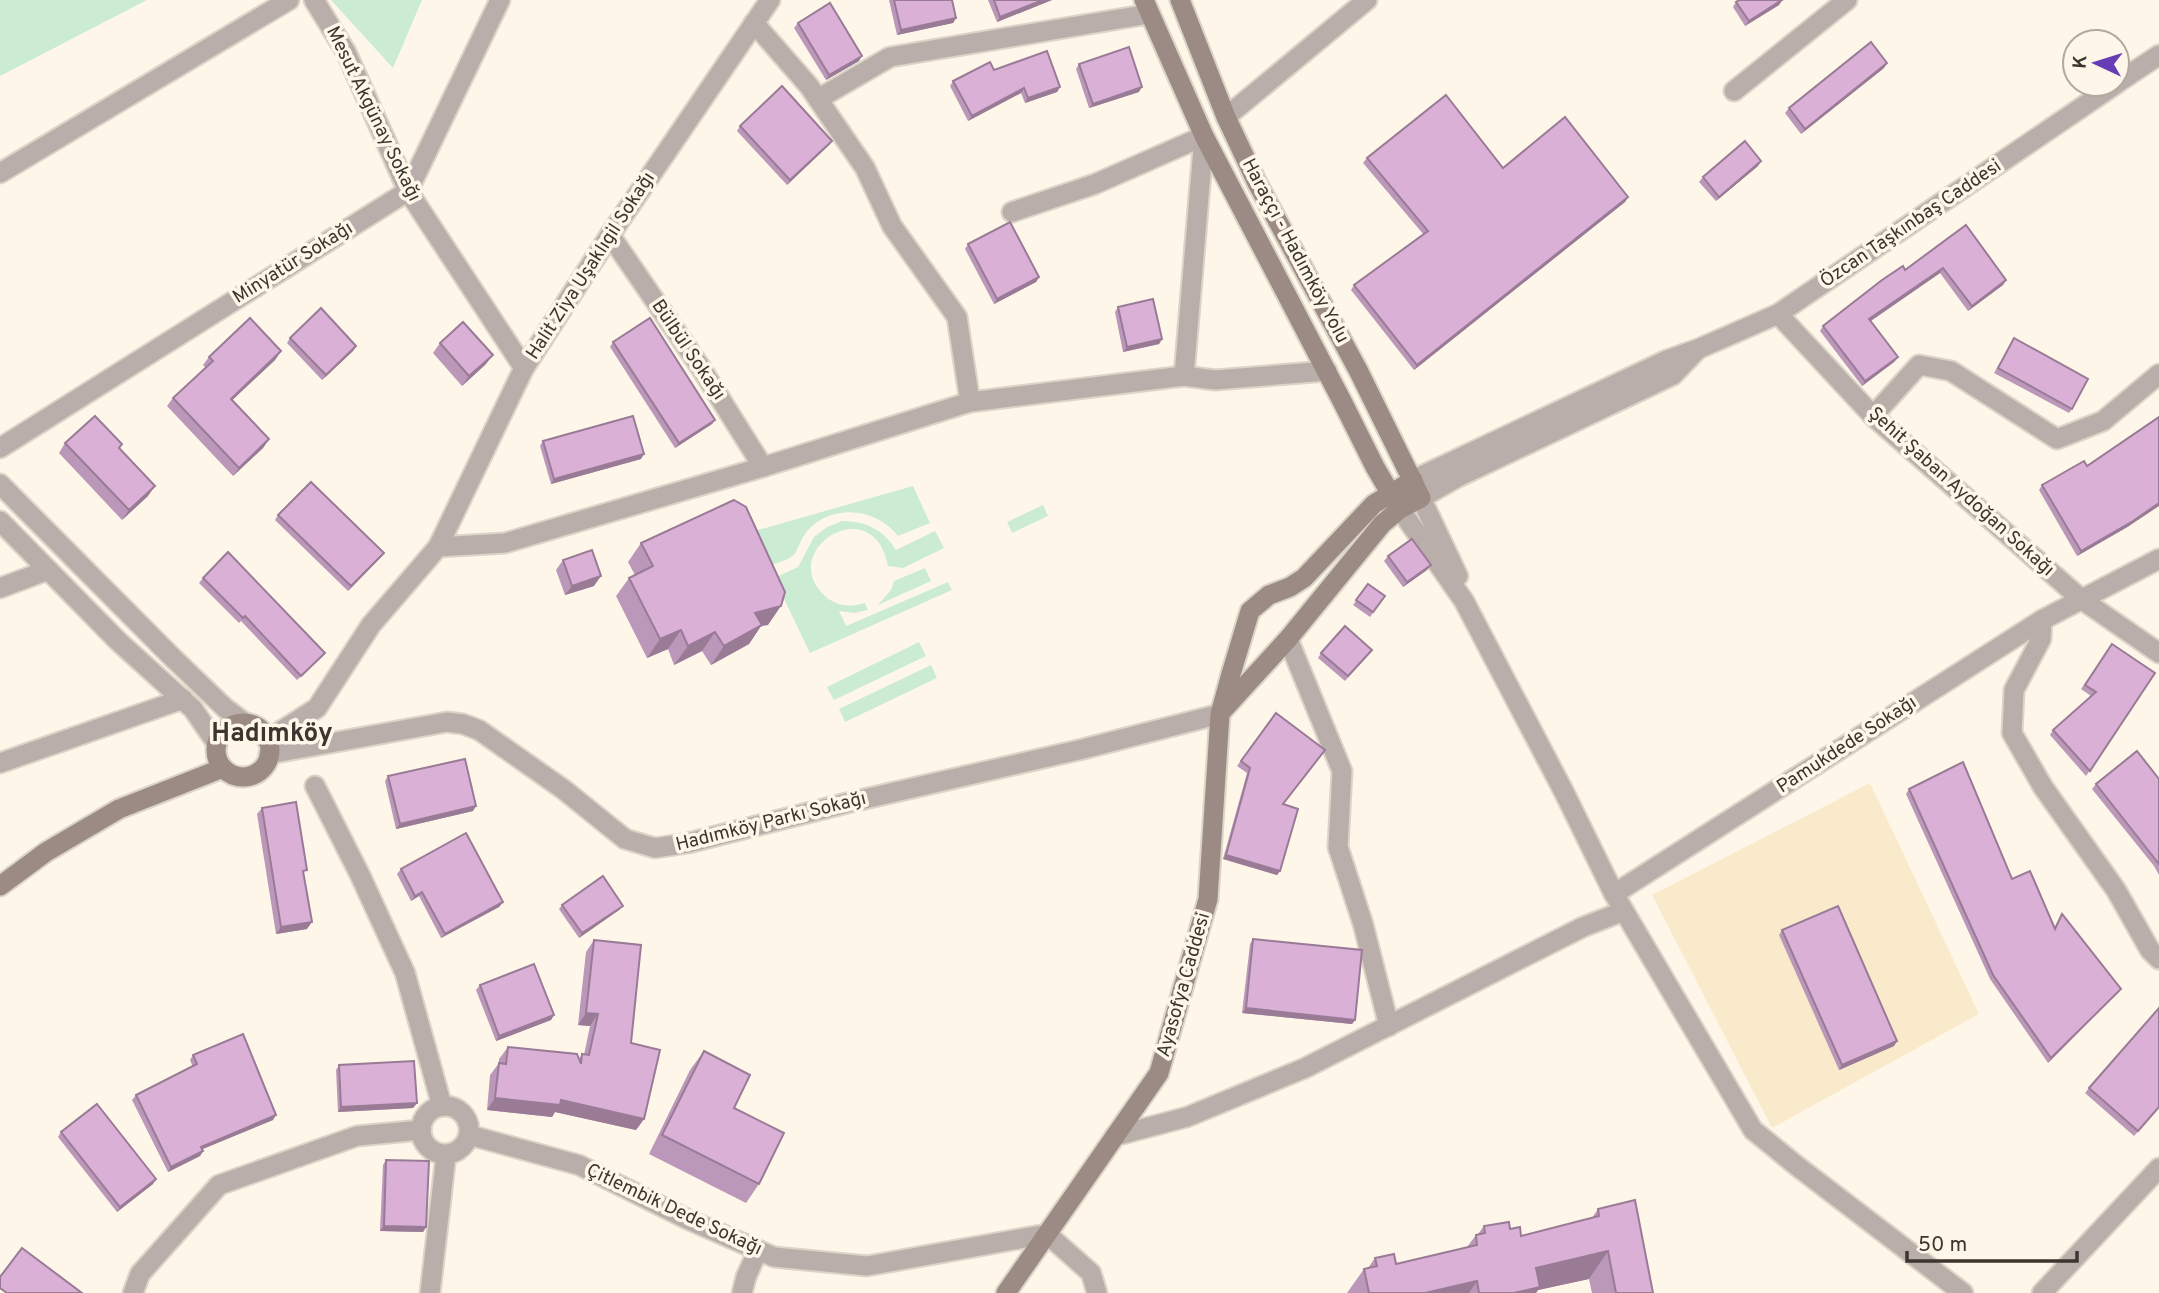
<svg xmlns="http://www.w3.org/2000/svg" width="2159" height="1293" viewBox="0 0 2159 1293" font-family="Overpass,sans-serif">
  <rect width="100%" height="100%" fill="#fef7e9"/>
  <polygon fill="#faeacc" points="1870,783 1979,1014 1772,1128 1652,895"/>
  <g fill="#cbecd3">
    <polygon points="0,0 147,0 0,76"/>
    <polygon points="331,0 422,0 393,68"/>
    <path d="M 913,486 L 930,523 L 898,536 C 878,510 837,503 811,527 C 801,536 799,548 794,555 C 789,560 775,563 769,566 L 751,532 Z"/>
    <polygon points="1043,505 1048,516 1012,533 1007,522"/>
    <path d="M 842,521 C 865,521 883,529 896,550 L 935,531 L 944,548 L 903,568 L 888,566 C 873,488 775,551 825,596 C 837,607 851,607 865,603 L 868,610 L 854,613 L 839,611 L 846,626 L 948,582 L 952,590 L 810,653 L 774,578 L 798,567 L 814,537 L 827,527 Z"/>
    <polygon points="925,568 931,581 878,605 891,590 894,581"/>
    <polygon points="919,642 926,656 834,700 827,687"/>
    <polygon points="931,665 937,678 845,722 839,709"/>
  </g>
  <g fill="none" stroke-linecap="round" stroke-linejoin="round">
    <defs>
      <g id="minor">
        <polyline points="314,0 346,52 408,191 524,368"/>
        <polyline points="754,23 809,86 865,168 892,226 957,317 970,402"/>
        <polyline points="1734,91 1847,0"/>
        <polyline points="818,99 890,57 1149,14"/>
        <polyline points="1226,117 1367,0"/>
        <polyline points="0,173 289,0"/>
        <polyline points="1012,212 1095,184 1204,136 1184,376"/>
        <polyline points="610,235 701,368 763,467"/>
        <polyline points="1778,314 1873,416 2081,599 2159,653"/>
        <polyline points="1873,416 1919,365 1951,371 2057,439 2103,421 2159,374"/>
        <polyline points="0,448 408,191 500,0"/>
        <polyline points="438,547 524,368 610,235 770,0"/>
        <polyline points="0,588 48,570"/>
        <polyline points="2042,620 2041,639 2014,690 2012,733 2043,787 2116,890 2150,950 2159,959"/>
        <polyline points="1288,639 1342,771 1338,847 1363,924 1389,1026"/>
        <polyline points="267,740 317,708 371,625 438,547 505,543 763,467 970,402 1184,376 1215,380 1327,371"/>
        <polyline points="0,763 183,699"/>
        <polyline points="315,786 360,875 405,973 442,1106"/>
        <polyline points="1614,894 2042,620 2159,559"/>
        <circle cx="445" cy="1130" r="24"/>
        <polyline points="469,1135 579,1165 687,1219 774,1257 867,1266 1047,1234 1091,1273 1097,1293"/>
        <polyline points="1115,1136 1187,1117 1305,1068 1583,927 1624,911"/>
        <polyline points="133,1293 140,1274 219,1185 357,1136 421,1130"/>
        <polyline points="742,1293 746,1277 758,1250"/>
        <polyline points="2042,1293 2159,1168"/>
      </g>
      <g id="tertiary">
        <polyline points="2117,83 2159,55"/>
        <polyline points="1413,480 1667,360 1698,349 1778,314 2116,84"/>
        <polyline points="0,484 172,657 225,708 245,723"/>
        <polyline points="1400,509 1464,601 1564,792 1614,894 1753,1130 1797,1166 1963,1293"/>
        <polyline points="0,521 118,641 193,709 217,744"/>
        <polyline points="1458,576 1421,498 1458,477 1673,375 1696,351"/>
        <polyline points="269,754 447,722 463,724 479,730 563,789 625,839 655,848 688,843 847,803 1083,749 1220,714"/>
        <polyline points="430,1293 446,1155"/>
      </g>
      <g id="secondary">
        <polyline points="1144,0 1204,136 1343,403 1375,467 1396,503"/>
        <polyline points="1180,0 1226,117 1257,183 1358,370 1421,498 1400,509 1382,524 1288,639 1223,710"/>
        <circle cx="243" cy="750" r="27"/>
        <polyline points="0,886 46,852 119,809 223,768"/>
        <polyline points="1006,1293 1159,1073 1208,899 1220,714 1231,674 1250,611 1269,595 1290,587 1304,578 1374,504 1413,480"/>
      </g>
    </defs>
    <use href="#minor" stroke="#dbd4c7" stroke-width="23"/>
    <use href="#tertiary" stroke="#dbd4c7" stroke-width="23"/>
    <use href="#secondary" stroke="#dbd4c7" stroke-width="23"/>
    <use href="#minor" stroke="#baaeaa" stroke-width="19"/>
    <use href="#tertiary" stroke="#baaeaa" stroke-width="19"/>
    <use href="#secondary" stroke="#9b8b84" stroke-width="19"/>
  </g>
  <g fill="#bb97b9">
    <polygon points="889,0 952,0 956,18 953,23 897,35"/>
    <polygon points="988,0 1052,0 997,22"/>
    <polygon points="1782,0 1779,5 1745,26 1733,7 1736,2"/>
    <polygon points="798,23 859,61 826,80 794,28"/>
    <polygon points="1079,64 1139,92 1089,108 1076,69"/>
    <polygon points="1884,68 1801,134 1785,113 1789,108"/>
    <polygon points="994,70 1060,87 1057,92 1025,103 1021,93 968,121 950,86 953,81"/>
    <polygon points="740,126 832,141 829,145 787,185 737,131"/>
    <polygon points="1367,158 1503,168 1628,197 1625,202 1414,370 1351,290 1354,285 1424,235 1363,163"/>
    <polygon points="1758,166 1716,201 1699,182 1703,177"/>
    <polygon points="1966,225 2006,280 2003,285 1968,311 1940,273 1871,321 1898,357 1894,362 1862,386 1820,331 1823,326 1905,270"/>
    <polygon points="968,244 1039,277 1036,282 994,304 965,249"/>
    <polygon points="1118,307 1162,339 1159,344 1123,352 1115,312"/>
    <polygon points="290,338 356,346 353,351 322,380 287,343"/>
    <polygon points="2014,338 2072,409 2069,413 1994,373"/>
    <polygon points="613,342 715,420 712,424 675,448 610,347"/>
    <polygon points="440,343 486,364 462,386 433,353"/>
    <polygon points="281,351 275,360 232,400 269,439 263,448 233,476 167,406 173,398 206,368 203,365 209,357"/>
    <polygon points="543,441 641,459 551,484 540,446"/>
    <polygon points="65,443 122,444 119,448 148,496 122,520 59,453"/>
    <polygon points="2042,485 2129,526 2077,556 2039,490"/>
    <polygon points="278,515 380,558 348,591 275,520"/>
    <polygon points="641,543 768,625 761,626 749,644 711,665 702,651 674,665 668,649 647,658 616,596 629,578 635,575 628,562"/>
    <polygon points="1388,556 1427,570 1403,587 1384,561"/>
    <polygon points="563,560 594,586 565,595 556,570"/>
    <polygon points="203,578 325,653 322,657 297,680 241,621 239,623 199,583"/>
    <polygon points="1368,584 1385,596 1370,617 1353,605"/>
    <polygon points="2112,644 2155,673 2086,776 2050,735 2053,730 2091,696 2081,689"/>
    <polygon points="1372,650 1345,681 1318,658 1321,653"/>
    <polygon points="1276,713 1284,805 1280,871 1277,875 1223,859 1247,773 1237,766"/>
    <polygon points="388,776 473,811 396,829 385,781"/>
    <polygon points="2159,779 2159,875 2154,866 2092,789 2096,784"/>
    <polygon points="1909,789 2012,879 2054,928 2062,914 2121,989 2117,993 2048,1063 1990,979 1906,794"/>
    <polygon points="262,808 307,929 276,934 257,814"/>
    <polygon points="401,869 503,902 499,907 441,938 419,896 411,901 397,874"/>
    <polygon points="562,905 623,906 619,910 579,938 559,909"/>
    <polygon points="1782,930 1897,1041 1894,1046 1839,1070 1779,935"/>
    <polygon points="1253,939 1355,1020 1352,1024 1242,1013 1250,944"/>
    <polygon points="594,940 631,1043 644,1119 636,1130 555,1112 552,1117 487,1110 490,1075 499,1063 499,1059 508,1047 579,1059 582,1054 584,1055 590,1026 578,1025 586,952"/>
    <polygon points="480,985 554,1015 551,1020 496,1041 476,990"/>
    <polygon points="704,1051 734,1108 759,1184 746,1203 649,1154 690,1070"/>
    <polygon points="193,1055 273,1120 202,1149 203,1151 200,1156 168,1172 132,1100 136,1095 193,1067 190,1060"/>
    <polygon points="339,1065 417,1103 413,1108 338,1112 336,1070"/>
    <polygon points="2089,1088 2159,1108 2134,1136 2085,1093"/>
    <polygon points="61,1132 153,1184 117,1212 58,1137"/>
    <polygon points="386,1160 426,1227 423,1232 380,1231 383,1165"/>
    <polygon points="1598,1209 1653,1293 1592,1293 1589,1279 1538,1290 1536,1293 1347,1293 1364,1269 1368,1268 1375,1258 1396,1264 1467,1247 1476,1235 1478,1234 1484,1226 1510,1229 1521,1236 1592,1218"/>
  </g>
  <g fill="#997b96">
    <polygon points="1043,0 1052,0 997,22 1000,17"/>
    <polygon points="1782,0 1779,5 1745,26 1749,21"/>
    <polygon points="956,18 953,23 897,35 901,30"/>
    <polygon points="862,56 859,61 826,80 829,75"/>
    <polygon points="1887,63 1884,68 1801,134 1805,129"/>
    <polygon points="1060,87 1057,92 1025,103 1028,98"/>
    <polygon points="1142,87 1139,92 1089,108 1093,104"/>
    <polygon points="1024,88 1021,93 968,121 972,116"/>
    <polygon points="832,141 829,145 787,185 790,180"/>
    <polygon points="1761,161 1758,166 1716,201 1719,197"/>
    <polygon points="1628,197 1625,202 1414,370 1417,365"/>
    <polygon points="1943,268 1940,273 1866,324 1869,319"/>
    <polygon points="1039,277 1036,282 994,304 997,299"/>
    <polygon points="2006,280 2003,285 1968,311 1972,306"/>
    <polygon points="1162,339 1159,344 1123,352 1127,347"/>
    <polygon points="356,346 353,351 322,380 326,375"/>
    <polygon points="281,351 275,360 225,407 231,399"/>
    <polygon points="493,355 486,364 462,386 469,376"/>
    <polygon points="1898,357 1894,362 1862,386 1865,381"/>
    <polygon points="715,420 712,424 675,448 679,443"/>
    <polygon points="269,439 263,448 233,476 239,468"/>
    <polygon points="644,454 641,459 551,484 554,479"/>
    <polygon points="155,486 148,496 122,520 129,510"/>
    <polygon points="2159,503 2159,506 2129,526 2077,556 2081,551"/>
    <polygon points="384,553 380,558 348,591 351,586"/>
    <polygon points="1431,565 1427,570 1403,587 1407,582"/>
    <polygon points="601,576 594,586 565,595 572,586"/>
    <polygon points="781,606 768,625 761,626 749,644 711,665 724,646 755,613"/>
    <polygon points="681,630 668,649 647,658 660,639"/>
    <polygon points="715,632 702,651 674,665 688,646"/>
    <polygon points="476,806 473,811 396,829 400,824"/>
    <polygon points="1226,855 1280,871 1277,875 1223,859"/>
    <polygon points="422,892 419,896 411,901 415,896"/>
    <polygon points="503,902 499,907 441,938 445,934"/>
    <polygon points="623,906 619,910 579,938 582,933"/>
    <polygon points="312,922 307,929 276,934 281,927"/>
    <polygon points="2121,989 2117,993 2048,1063 2051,1058"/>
    <polygon points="1246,1008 1355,1020 1352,1024 1242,1013"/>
    <polygon points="586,1013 598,1014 590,1026 578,1025"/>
    <polygon points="554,1015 551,1020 496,1041 499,1036"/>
    <polygon points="1897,1041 1894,1046 1839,1070 1842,1065"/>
    <polygon points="495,1098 561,1100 644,1119 636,1130 555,1112 552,1117 487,1110"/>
    <polygon points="417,1103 413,1108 338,1112 341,1107"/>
    <polygon points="276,1115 273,1120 198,1151 201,1147"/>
    <polygon points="203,1151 200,1156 168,1172 171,1167"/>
    <polygon points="156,1179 153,1184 117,1212 120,1207"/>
    <polygon points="384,1226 426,1227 423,1232 380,1231"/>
    <polygon points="1608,1251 1589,1279 1538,1290 1536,1293 1514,1293 1536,1268"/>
    <polygon points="1477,1281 1469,1293 1425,1293"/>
  </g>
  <g fill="#dab0d7" stroke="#997b96" stroke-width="2">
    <polygon points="894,0 952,0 956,18 901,30"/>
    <polygon points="994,0 1043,0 1000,17"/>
    <polygon points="1739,0 1782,0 1749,21 1736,2"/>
    <polygon points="830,3 862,56 829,75 798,23"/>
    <polygon points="1871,42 1887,63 1805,129 1789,108"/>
    <polygon points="1129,47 1142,87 1093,104 1079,64"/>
    <polygon points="1047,51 1060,87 1028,98 1024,88 972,116 953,81 990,62 994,70"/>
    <polygon points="782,86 832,141 790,180 740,126"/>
    <polygon points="1446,95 1503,168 1565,117 1628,197 1417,365 1354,285 1428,231 1367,158"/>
    <polygon points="1745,141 1761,161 1719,197 1703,177"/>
    <polygon points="1010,222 1039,277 997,299 968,244"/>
    <polygon points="1966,225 2006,280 1972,306 1943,268 1869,319 1898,357 1865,381 1823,326 1882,280 1903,266 1905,270"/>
    <polygon points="1153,299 1162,339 1127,347 1118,307"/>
    <polygon points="321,308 356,346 326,375 290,338"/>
    <polygon points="250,318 281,351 231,399 269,439 239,468 173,398 213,361 209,357"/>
    <polygon points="650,318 715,420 679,443 613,342"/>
    <polygon points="463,322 493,355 469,376 440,343"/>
    <polygon points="2014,338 2088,379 2072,409 1998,368"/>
    <polygon points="95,416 122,444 119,448 155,486 129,510 65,443"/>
    <polygon points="633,416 644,454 554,479 543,441"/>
    <polygon points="2159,417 2159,503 2133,521 2081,551 2042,485 2084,461 2087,466"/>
    <polygon points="311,482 384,553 351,586 278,515"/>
    <polygon points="734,500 746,507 785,592 781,606 755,613 762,625 724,646 715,632 688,646 681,630 660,639 629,578 653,566 641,543"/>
    <polygon points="1412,539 1431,565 1407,582 1388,556"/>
    <polygon points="592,550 601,576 572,586 563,560"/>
    <polygon points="228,552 325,653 301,676 245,616 243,618 203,578"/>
    <polygon points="1368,584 1385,596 1373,612 1356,600"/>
    <polygon points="1345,626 1372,650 1348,676 1321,653"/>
    <polygon points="2112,644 2155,673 2090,771 2053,730 2096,692 2085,685"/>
    <polygon points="1276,713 1325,750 1283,804 1298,809 1280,871 1226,855 1250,768 1241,761"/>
    <polygon points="2137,751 2159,779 2159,864 2096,784"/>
    <polygon points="465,759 476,806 400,824 388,776"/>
    <polygon points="1963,762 2012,879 2030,871 2055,929 2062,914 2121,989 2051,1058 1993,975 1909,789"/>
    <polygon points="296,802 307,870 303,871 312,922 281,927 262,808"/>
    <polygon points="466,833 503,902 445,934 422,892 415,896 401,869"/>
    <polygon points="603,876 623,906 582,933 562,905"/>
    <polygon points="1838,906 1897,1041 1842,1065 1782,930"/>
    <polygon points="1253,939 1362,950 1355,1020 1246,1008"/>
    <polygon points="594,940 641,945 631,1043 660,1050 644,1119 561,1100 560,1105 495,1098 499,1063 506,1064 508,1047 577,1054 581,1064 582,1054 589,1055 598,1014 586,1013"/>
    <polygon points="534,964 554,1015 499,1036 480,985"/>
    <polygon points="2159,1008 2159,1107 2138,1131 2089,1088"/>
    <polygon points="243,1034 276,1115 201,1147 203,1151 171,1167 136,1095 197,1064 193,1055"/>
    <polygon points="704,1051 750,1075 734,1108 784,1133 759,1184 662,1135"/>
    <polygon points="414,1061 417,1103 341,1107 339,1065"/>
    <polygon points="97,1104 156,1179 120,1207 61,1132"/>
    <polygon points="386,1160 429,1161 426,1227 384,1226"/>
    <polygon points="1635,1200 1653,1293 1616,1293 1608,1251 1536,1268 1540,1287 1514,1293 1479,1293 1477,1281 1425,1293 1369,1293 1364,1269 1377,1266 1375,1258 1394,1254 1396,1264 1477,1245 1476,1235 1485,1233 1484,1226 1509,1222 1510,1229 1520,1227 1521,1236 1599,1216 1598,1209"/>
    <polygon points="22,1248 82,1293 7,1293 0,1288 0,1277"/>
  </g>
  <g text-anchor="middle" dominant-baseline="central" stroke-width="7" stroke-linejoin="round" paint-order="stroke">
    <g font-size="19" fill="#3c372e" stroke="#fef7e9">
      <text transform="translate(373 114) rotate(64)">Mesut Akgünay Sokağı</text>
      <text transform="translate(1911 224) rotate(-34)">Özcan Taşkınbaş Caddesi</text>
      <text transform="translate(1295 251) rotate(62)">Haraççı - Hadımköy Yolu</text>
      <text transform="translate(293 263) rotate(-32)">Minyatür Sokağı</text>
      <text transform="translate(591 266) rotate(-57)">Halit Ziya Uşaklıgil Sokağı</text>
      <text transform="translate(688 350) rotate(56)">Bülbül Sokağı</text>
      <text transform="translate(1961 492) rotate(42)">Şehit Şaban Aydoğan Sokağı</text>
      <text transform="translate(1847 745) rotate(-33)">Pamukdede Sokağı</text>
      <text transform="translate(771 822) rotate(-14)">Hadımköy Parkı Sokağı</text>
      <text transform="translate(1184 985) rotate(-74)">Ayasofya Caddesi</text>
      <text transform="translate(674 1210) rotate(25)">Çitlembik Dede Sokağı</text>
    </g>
    <g font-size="26" font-weight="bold" fill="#3c372e" stroke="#fef7e9">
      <text x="272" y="734">Hadımköy</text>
    </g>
  </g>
  <g transform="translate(2096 63) rotate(274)"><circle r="33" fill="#fef7e9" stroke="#b0aa9e" stroke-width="2"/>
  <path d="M0-5L12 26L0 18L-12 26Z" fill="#673db5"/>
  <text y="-10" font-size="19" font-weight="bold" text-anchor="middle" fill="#3c372e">K</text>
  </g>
  <path d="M1907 1251v10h170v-10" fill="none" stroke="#3c372e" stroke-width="3.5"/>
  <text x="1918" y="1251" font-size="21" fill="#3c372e" stroke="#fef7e9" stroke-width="5" paint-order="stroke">50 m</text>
</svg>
